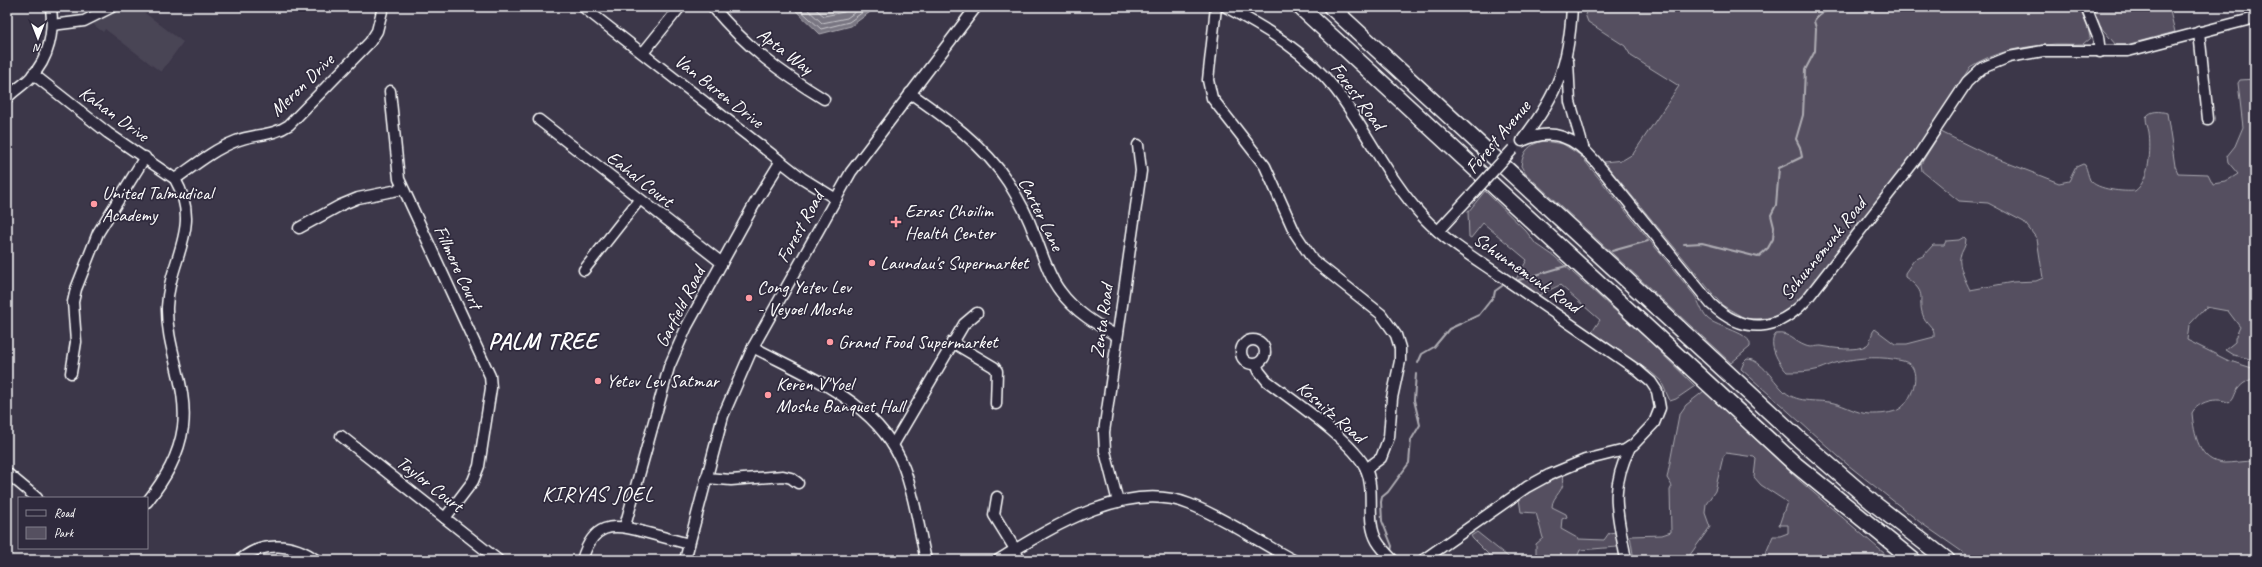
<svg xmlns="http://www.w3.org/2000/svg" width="2262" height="567" viewBox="0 0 2262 567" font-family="Caveat,sans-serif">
  <rect width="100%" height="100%" fill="#3c3749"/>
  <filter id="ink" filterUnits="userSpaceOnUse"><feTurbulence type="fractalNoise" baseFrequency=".025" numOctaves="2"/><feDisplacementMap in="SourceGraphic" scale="8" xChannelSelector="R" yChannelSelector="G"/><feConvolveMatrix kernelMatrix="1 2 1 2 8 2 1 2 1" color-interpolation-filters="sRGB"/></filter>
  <g filter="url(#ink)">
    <polygon fill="#494455" points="71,7 137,7 183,42 161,72 105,29 103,32 95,26 89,16 73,20"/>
    <g fill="#555060" stroke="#aaa8b0">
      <path d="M 1592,7 L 2079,7 L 2088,27 L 2090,38 L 2083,44 C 2070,45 2058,43 2045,45 C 2020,47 1991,53 1970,67 L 1916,151 L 1815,283 L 1788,311 L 1773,318 L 1746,319 L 1722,305 L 1604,162 L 1623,160 L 1633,154 L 1679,86 L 1631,56 L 1625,46 L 1588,22 L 1585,14 Z"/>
      <polygon points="2091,7 2169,7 2175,32 2126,45 2116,45 2099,25"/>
      <path d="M 2255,79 L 2255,84 L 2251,91 L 2255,112 L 2255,360 L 2233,355 L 2225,350 L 2235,342 L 2235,338 L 2240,327 L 2228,311 L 2206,307 L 2189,325 L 2187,340 L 2227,360 L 2255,369 L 2255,377 C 2249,381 2243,382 2238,389 C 2234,394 2235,399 2229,403 C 2218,396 2197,402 2192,413 C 2194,434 2199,462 2224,463 C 2234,463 2245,461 2255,461 L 2255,560 L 1974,560 L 1921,523 L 1848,465 L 1741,369 L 1744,362 L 1747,359 C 1761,359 1775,383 1785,392 C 1799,404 1818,399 1834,403 C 1846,406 1856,413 1869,414 C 1878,414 1893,414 1901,408 C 1913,399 1924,366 1903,361 C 1883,356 1860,357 1840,362 C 1833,363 1826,367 1820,369 C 1809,372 1798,372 1787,372 C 1778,363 1767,343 1776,334 C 1790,332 1794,342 1806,346 C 1811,348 1816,346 1821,346 C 1833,348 1856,352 1867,345 C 1872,341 1870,334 1875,329 L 1895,344 L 1907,344 L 1934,337 C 1935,328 1928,325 1924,318 C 1915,297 1931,295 1905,277 L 1905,273 L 1914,260 L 1923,256 L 1933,245 L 1944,245 L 1946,241 L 1959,240 L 1964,237 L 1966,239 C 1966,247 1962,250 1960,257 C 1958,266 1966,282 1970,290 L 2013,282 L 2036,281 L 2043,278 L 2037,239 L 2024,222 L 1988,203 L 1959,201 L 1922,171 L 1921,164 L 1941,132 L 1990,156 L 2059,183 L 2069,181 L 2076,167 L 2083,164 L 2085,165 C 2087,169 2088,176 2090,180 C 2097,190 2124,192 2135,191 C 2150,180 2151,150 2149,132 C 2148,127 2146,123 2146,117 C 2151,110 2160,111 2167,113 L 2175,166 L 2178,173 L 2208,174 L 2213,184 L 2225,182 L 2238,174 L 2228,162 L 2227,156 L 2235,146 L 2243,127 L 2238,83 L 2240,80 Z"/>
      <path d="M 1544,141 L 1563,144 L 1580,155 L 1695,296 C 1699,302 1702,313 1707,318 C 1717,328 1753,332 1750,347 L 1731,363 L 1525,173 L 1521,166 C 1523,151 1529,144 1544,141 Z"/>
      <polygon points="1485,191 1526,231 1535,243 1554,256 1646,338 1695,386 1676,399 1670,401 1661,381 1652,373 1592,332 1600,320 1560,285 1539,295 1516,279 1527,260 1483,223 1471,238 1469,237 1468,212"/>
      <polygon points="1704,391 1800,481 1892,560 1763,560 1773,536 1780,536 1788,533 1788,525 1779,525 1787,502 1761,485 1754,477 1756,459 1754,457 1726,453 1723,457 1715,491 1706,504 1705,513 1710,527 1687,559 1634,560 1630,536 1662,535 1671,532 1670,490 1672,486 1667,478 1679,415 1686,405"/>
      <path d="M 1563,474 C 1567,491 1552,495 1552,507 L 1566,514 L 1567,517 L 1562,519 L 1561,529 L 1579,539 L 1604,540 L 1609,533 L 1616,532 L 1617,547 L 1580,550 L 1576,560 L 1536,560 L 1536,544 L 1543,538 L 1536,513 L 1521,512 L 1519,499 L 1545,482 Z"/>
      <polygon points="1477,532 1512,560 1494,560 1473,539 1471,536"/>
    </g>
    <polygon fill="#797682" stroke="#afadb4" points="792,7 877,7 851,26 820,34"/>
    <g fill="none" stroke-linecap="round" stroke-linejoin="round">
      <g stroke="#c9c8cd" stroke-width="1">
        <polyline points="797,7 821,29 849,22 870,7"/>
        <polyline points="805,7 822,23 847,18 862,7"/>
        <polyline points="813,7 824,16 844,12 851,7"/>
      </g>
      <g stroke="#afadb4" stroke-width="2">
        <path d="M 1684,244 L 1702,243 L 1758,257 L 1768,248 L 1773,239 L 1774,227 L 1771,215 L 1776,205 L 1779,168 L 1802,157 L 1800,147 L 1796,139 L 1803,115 L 1805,70 L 1815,51 L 1816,28 L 1814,21 C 1823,5 1840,11 1856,7"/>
        <polyline points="1612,251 1648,241"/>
        <polyline points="1519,280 1566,266"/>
        <polyline points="1418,363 1422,354 1434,347 1449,329 1479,315 1494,296 1495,291 1502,286"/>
        <polyline points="1391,551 1392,546 1382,521 1381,502 1382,497 1388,492 1409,463 1411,440 1420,425 1414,400 1416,374"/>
      </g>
      <defs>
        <g id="minor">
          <polyline points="583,7 802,178 836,199"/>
          <path d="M 713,7 C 746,47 781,73 824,99"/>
          <polyline points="1216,7 1208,80 1212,98 1265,166 1295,233 1313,260 1381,314 1396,335 1400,348 1400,361 1392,398 1389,437 1381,458 1366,469"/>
          <path d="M 1226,7 C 1267,29 1306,52 1336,90 C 1367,131 1389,181 1425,219 C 1447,242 1476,259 1502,277 C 1547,308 1592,339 1637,370 L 1651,382 L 1657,391 L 1660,408 L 1654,423 L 1633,445 L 1625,450 L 1585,460 L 1549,475 L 1527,487 L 1423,560"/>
          <polyline points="2086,7 2098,37 2100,52"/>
          <polyline points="52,25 84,21 112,7"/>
          <polyline points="2199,32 2208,119"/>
          <polyline points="643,53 680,7"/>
          <polyline points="1568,61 1570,102 1583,147"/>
          <path d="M 33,74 L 108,133 L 175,179 C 203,228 169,258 167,307 C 166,349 188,385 183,427 C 179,456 165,479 147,502"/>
          <polyline points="390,91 399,179 490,376 491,388 479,466 473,481 445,518"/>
          <path d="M 910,93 C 946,118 984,145 1008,182 C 1018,198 1027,214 1033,231 C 1042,251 1047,274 1060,291 C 1075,312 1096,324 1117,336"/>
          <path d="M 7,98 C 14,90 24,85 31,77 C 49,59 54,32 51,7"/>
          <polyline points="539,120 722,263"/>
          <path d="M 1523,139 C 1558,94 1569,64 1572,7"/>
          <path d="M 1522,141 C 1552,127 1574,137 1595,161 L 1711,304 C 1744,335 1778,332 1807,299 L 1916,159 L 1967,82 L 1982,68 L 2009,57 L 2043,51 L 2128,51 L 2255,18"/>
          <path d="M 175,179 C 195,165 213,150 236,141 C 254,134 273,136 289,125 L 370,42 L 377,31 L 383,7"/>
          <polyline points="299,228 341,205 358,198 403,189"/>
          <polyline points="1438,231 1476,190"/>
          <polyline points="584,270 639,200"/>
          <circle cx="1253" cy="352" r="12"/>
          <polyline points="952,342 994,367 997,371 996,404"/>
          <path d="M 753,347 C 809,377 880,403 904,468 C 915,497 919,530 926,560"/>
          <path d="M 1256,364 L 1259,371 L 1267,381 C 1292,400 1354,442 1366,469 C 1376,492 1365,520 1377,541 C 1381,548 1387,554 1393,560"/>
          <polyline points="71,373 76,342 73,302 76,289 98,233 145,157"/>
          <polyline points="341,436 498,560"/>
          <polyline points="893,445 964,324 977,313"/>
          <polyline points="7,473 37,498"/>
          <polyline points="706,478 731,480 783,476 791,478 798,483"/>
          <polyline points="997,497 994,515 1015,549 1019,560"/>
          <polyline points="1118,502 1105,451 1104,432 1141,171 1138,145"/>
          <polyline points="625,526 669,367 687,326 755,203 781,161"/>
          <path d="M 240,560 C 262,541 294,543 316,560"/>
          <path d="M 582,560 C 593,524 611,522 644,532 C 659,536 674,540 689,544"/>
          <polyline points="685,560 723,416 753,347 851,172 976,7"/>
          <path d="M 998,560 C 1049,529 1127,479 1189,504 C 1225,518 1259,542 1293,560"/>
          <path d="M 1626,560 C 1618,513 1608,493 1630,447"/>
        </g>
        <g id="highway">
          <polyline points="1300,7 1796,465 1913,560"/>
          <polyline points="1331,7 1799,439 1872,502 1947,560"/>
        </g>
      </defs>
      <use href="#minor" stroke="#fff" stroke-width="13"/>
      <use href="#highway" stroke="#fff" stroke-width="18"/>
      <use href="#minor" stroke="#2f2a3d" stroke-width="10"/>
      <use href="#highway" stroke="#2f2a3d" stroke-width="15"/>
      <defs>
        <polyline id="minor-bridge" points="1476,190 1513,149"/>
      </defs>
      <use href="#minor-bridge" stroke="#fff" stroke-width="13" stroke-linecap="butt"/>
      <use href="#minor-bridge" stroke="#2f2a3d" stroke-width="10"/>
    </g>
  </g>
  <g fill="#ff9aa2" stroke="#2f2a3d" stroke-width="1.5">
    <circle cx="94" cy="204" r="4"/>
    <path d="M894 216h4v4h4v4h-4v4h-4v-4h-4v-4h4z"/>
    <circle cx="872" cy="263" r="4"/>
    <circle cx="749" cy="298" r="4"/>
    <circle cx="830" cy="342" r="4"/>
    <circle cx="598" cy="381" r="4"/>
    <circle cx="768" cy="395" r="4"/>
  </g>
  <g text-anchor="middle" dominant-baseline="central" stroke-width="3.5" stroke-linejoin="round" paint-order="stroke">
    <g font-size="19" fill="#fff" stroke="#2f2a3d">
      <text transform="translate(785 51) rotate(37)">Apta Way</text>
      <text transform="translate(302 85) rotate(-44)">Meron Drive</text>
      <text transform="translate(719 91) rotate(38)">Van Buren Drive</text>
      <text transform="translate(1358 96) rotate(54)">Forest Road</text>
      <text transform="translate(114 114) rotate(36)">Kahan Drive</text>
      <text transform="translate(1498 137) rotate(-50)">Forest Avenue</text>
      <text transform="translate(640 179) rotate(38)">Eahal Court</text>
      <text transform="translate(1041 214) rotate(64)">Carter Lane</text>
      <text transform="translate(800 227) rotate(-61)">Forest Road</text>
      <text transform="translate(1823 249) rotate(-51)">Schunnemunk Road</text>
      <text transform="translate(458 267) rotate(65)">Fillmore Court</text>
      <text transform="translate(1527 273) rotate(35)">Schunnemunk Road</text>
      <text transform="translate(680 307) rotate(-63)">Garfield Road</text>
      <text transform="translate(1102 321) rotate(-82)">Zenta Road</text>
      <text transform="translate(1331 412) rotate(41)">Kosnitz Road</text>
      <text transform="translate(430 484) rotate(38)">Taylor Court</text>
    </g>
    <g font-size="19" fill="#fff" stroke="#2f2a3d" text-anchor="start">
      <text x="102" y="193">United Talmudical<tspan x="102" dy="22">Academy</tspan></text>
      <text x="905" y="211">Ezras Choilim<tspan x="905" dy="22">Health Center</tspan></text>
      <text x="880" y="263">Laundau's Supermarket</text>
      <text x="757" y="287">Cong Yetev Lev<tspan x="757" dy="22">- Veyoel Moshe</tspan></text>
      <text x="838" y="342">Grand Food Supermarket</text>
      <text x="606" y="381">Yetev Lev Satmar</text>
      <text x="776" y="384">Keren V'Yoel<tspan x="776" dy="22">Moshe Banquet Hall</tspan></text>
    </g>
    <g font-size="21" letter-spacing="1" fill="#fff" stroke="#2f2a3d">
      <text x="598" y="494">KIRYAS JOEL</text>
    </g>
    <g font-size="23" font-weight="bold" letter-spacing="1" fill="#fff" stroke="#2f2a3d">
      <text x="543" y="341">PALM TREE</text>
    </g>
  </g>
  <rect width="2262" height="567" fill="none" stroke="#2f2a3d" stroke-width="24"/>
  <rect x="12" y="12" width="2238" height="543" fill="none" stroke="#fff" stroke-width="1.5" filter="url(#ink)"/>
  <rect x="18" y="497" width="130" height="52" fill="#2f2a3d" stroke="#827f8b"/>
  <rect x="26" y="510" width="20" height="6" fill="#2f2a3d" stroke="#827f8b"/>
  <text x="54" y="517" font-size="12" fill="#ffffff">Road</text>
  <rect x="26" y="527" width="20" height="12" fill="#555060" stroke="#827f8b"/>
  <text x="54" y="537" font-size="12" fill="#ffffff">Park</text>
  <g transform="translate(38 38) rotate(180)" stroke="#2f2a3d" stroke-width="3" paint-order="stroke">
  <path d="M0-3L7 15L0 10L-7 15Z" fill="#ffffff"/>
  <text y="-6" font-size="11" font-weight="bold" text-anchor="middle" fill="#ffffff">N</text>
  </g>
</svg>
